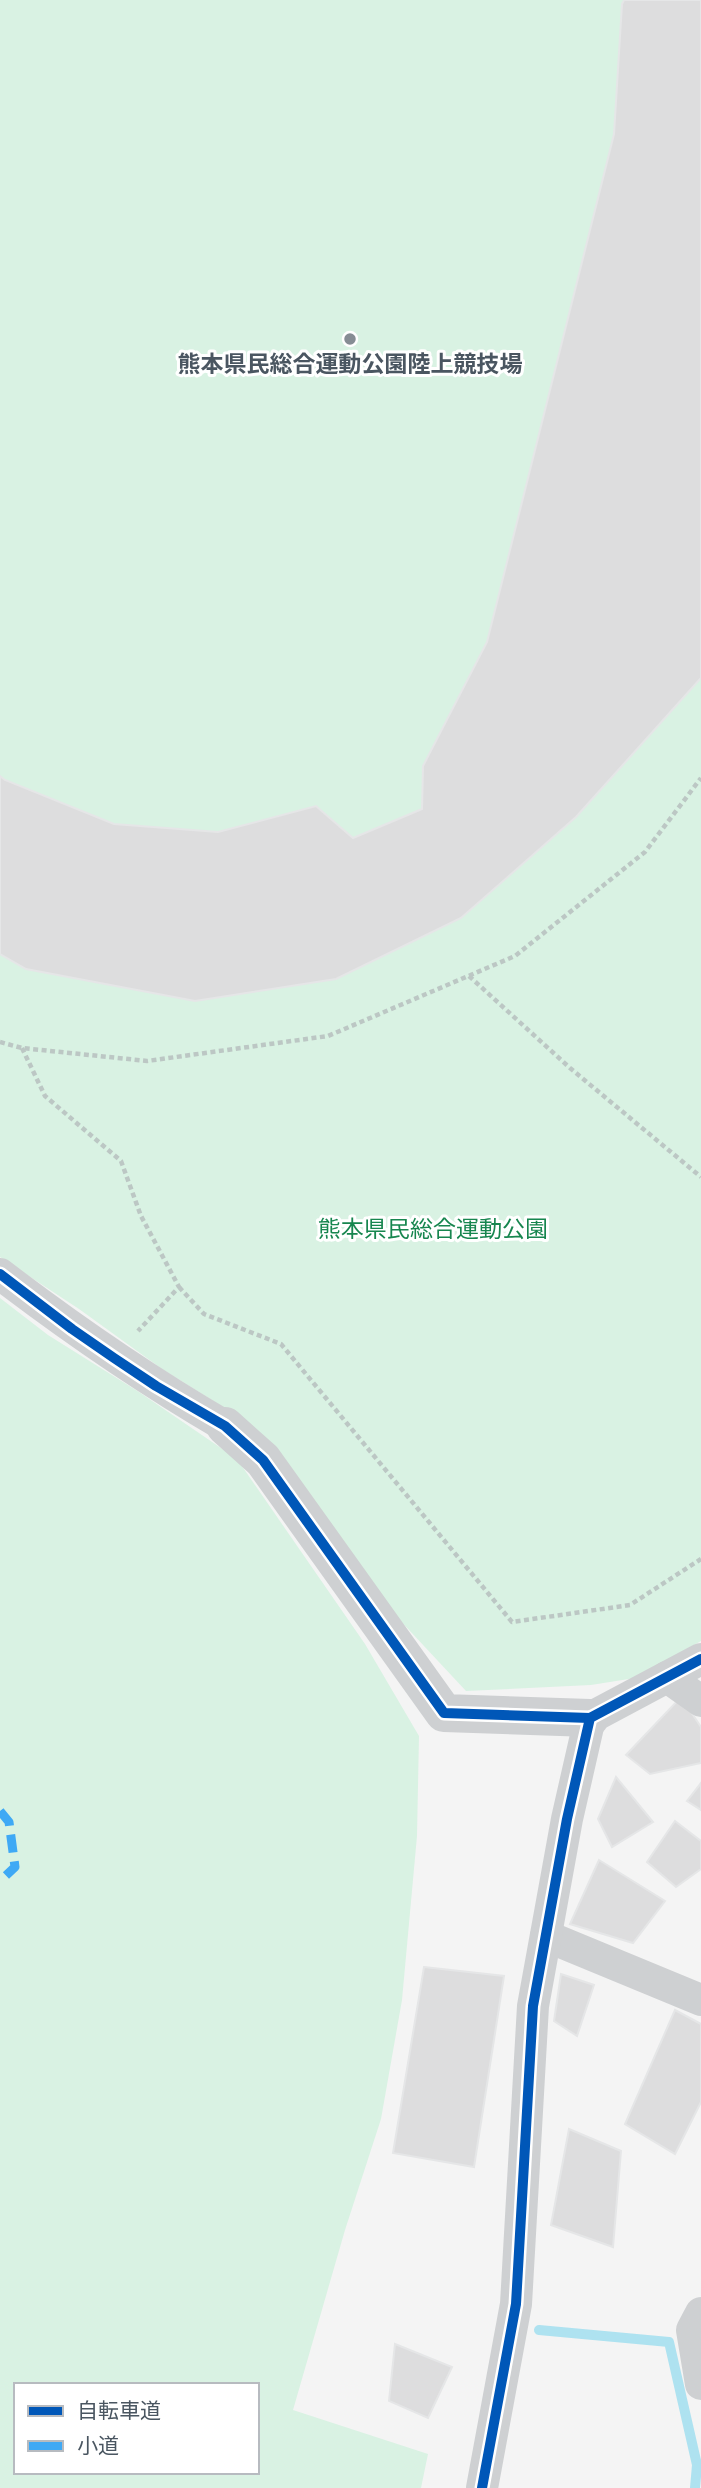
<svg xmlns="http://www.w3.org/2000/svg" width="701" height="2488" viewBox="0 0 701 2488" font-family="Inter,'Noto Sans JP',sans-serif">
  <rect width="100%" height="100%" fill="#f4f4f4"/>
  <g fill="#d9f2e3" fill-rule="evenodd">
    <polygon points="0,0 701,0 701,1641 635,1678 591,1685 466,1691 396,1616 231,1412 162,1369 79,1309 0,1257"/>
    <path d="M 0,1298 L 48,1335 L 139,1392 L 237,1459 L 365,1644 L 419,1736 L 417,1836 L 402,2000 L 381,2119 L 345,2230 L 293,2410 L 428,2454 L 421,2488 L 0,2488 ZM 16,2385 L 257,2385 L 257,2472 L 16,2472 Z"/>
  </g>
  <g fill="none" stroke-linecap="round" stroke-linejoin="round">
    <polyline stroke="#aee2f0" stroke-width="10" points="539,2330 669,2342 697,2465 695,2488"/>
  </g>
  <g fill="#ddddde" stroke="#e5e6e7" stroke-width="2">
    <polygon points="624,0 701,0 701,678 576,817 461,918 336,979 195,1001 26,969 0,954 0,776 5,780 114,824 218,832 316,806 353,838 422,809 423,766 487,642 614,134 622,4"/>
    <polygon points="681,1697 701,1727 701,1763 650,1774 626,1755"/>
    <polygon points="616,1777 653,1822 612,1847 598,1819"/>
    <polygon points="701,1783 701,1810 687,1801"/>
    <polygon points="675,1821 701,1841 701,1869 676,1887 647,1862"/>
    <polygon points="599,1860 665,1901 633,1943 570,1924"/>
    <polygon points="424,1967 504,1976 474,2167 393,2153"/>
    <polygon points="561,1974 594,1985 577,2036 554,2021"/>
    <polygon points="675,2010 701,2024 701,2102 675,2154 625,2124"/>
    <polygon points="569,2129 621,2151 613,2247 551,2225"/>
    <polygon points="395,2344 452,2367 428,2418 389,2401"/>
  </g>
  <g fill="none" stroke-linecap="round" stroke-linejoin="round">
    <g stroke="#bcc7c4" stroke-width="4.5" stroke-dasharray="5 3.5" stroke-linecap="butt">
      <polyline points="469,976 570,1068 701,1177"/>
      <polyline points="0,1042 22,1048 147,1061 328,1036 515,956 645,852 701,778"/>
      <polyline points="22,1048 45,1096 121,1161 141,1216 179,1287 138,1331"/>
      <polyline points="179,1287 204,1314 281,1344 512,1622 630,1605 701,1559"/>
    </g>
    <g stroke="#ced0d2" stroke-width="32">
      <path d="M 0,1274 C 72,1329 146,1380 225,1426"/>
      <polyline points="667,1677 701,1701"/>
      <polyline points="546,1936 701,2000"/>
      <polyline points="701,2313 692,2330 701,2384"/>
      <polyline points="482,2488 516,2304 533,2006 567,1819 590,1718 701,1659"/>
    </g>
    <polyline stroke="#ced0d2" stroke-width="38" points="225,1426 263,1460 444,1713 590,1718"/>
    <polyline stroke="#3fa9f5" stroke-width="9" stroke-dasharray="18 9" stroke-linecap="butt" points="0,1811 9,1822 15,1867 0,1881"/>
    <defs>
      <g id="cycleway">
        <polyline points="0,1274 72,1329 114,1358 156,1386 225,1426 263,1460 444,1713 590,1718"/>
        <polyline points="482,2488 516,2304 533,2006 567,1819 590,1718 701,1659"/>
      </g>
    </defs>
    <use href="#cycleway" stroke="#fff" stroke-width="15"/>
    <use href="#cycleway" stroke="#0057b8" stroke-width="10"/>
  </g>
  <circle fill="#868d94" stroke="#fff" stroke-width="2.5" cx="350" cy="339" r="7"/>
  <g text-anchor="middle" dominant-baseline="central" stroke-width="6" stroke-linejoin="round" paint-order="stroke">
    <g font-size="23" font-weight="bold" fill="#4a5661" stroke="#fff">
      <text x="350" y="364">熊本県民総合運動公園陸上競技場</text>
    </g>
    <g font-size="23" fill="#17864f" stroke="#fff">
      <text x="433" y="1229">熊本県民総合運動公園</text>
    </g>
  </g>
  <rect x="14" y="2383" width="245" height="91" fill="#ffffff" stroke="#b7bbc0" stroke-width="2"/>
  <rect x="28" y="2406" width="35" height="10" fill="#0057b8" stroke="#b7bbc0" stroke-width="2"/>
  <text x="77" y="2418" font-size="21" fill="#4a5661">自転車道</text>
  <rect x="28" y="2441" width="35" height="10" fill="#3fa9f5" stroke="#b7bbc0" stroke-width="2"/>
  <text x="77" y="2453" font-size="21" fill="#4a5661">小道</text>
</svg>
